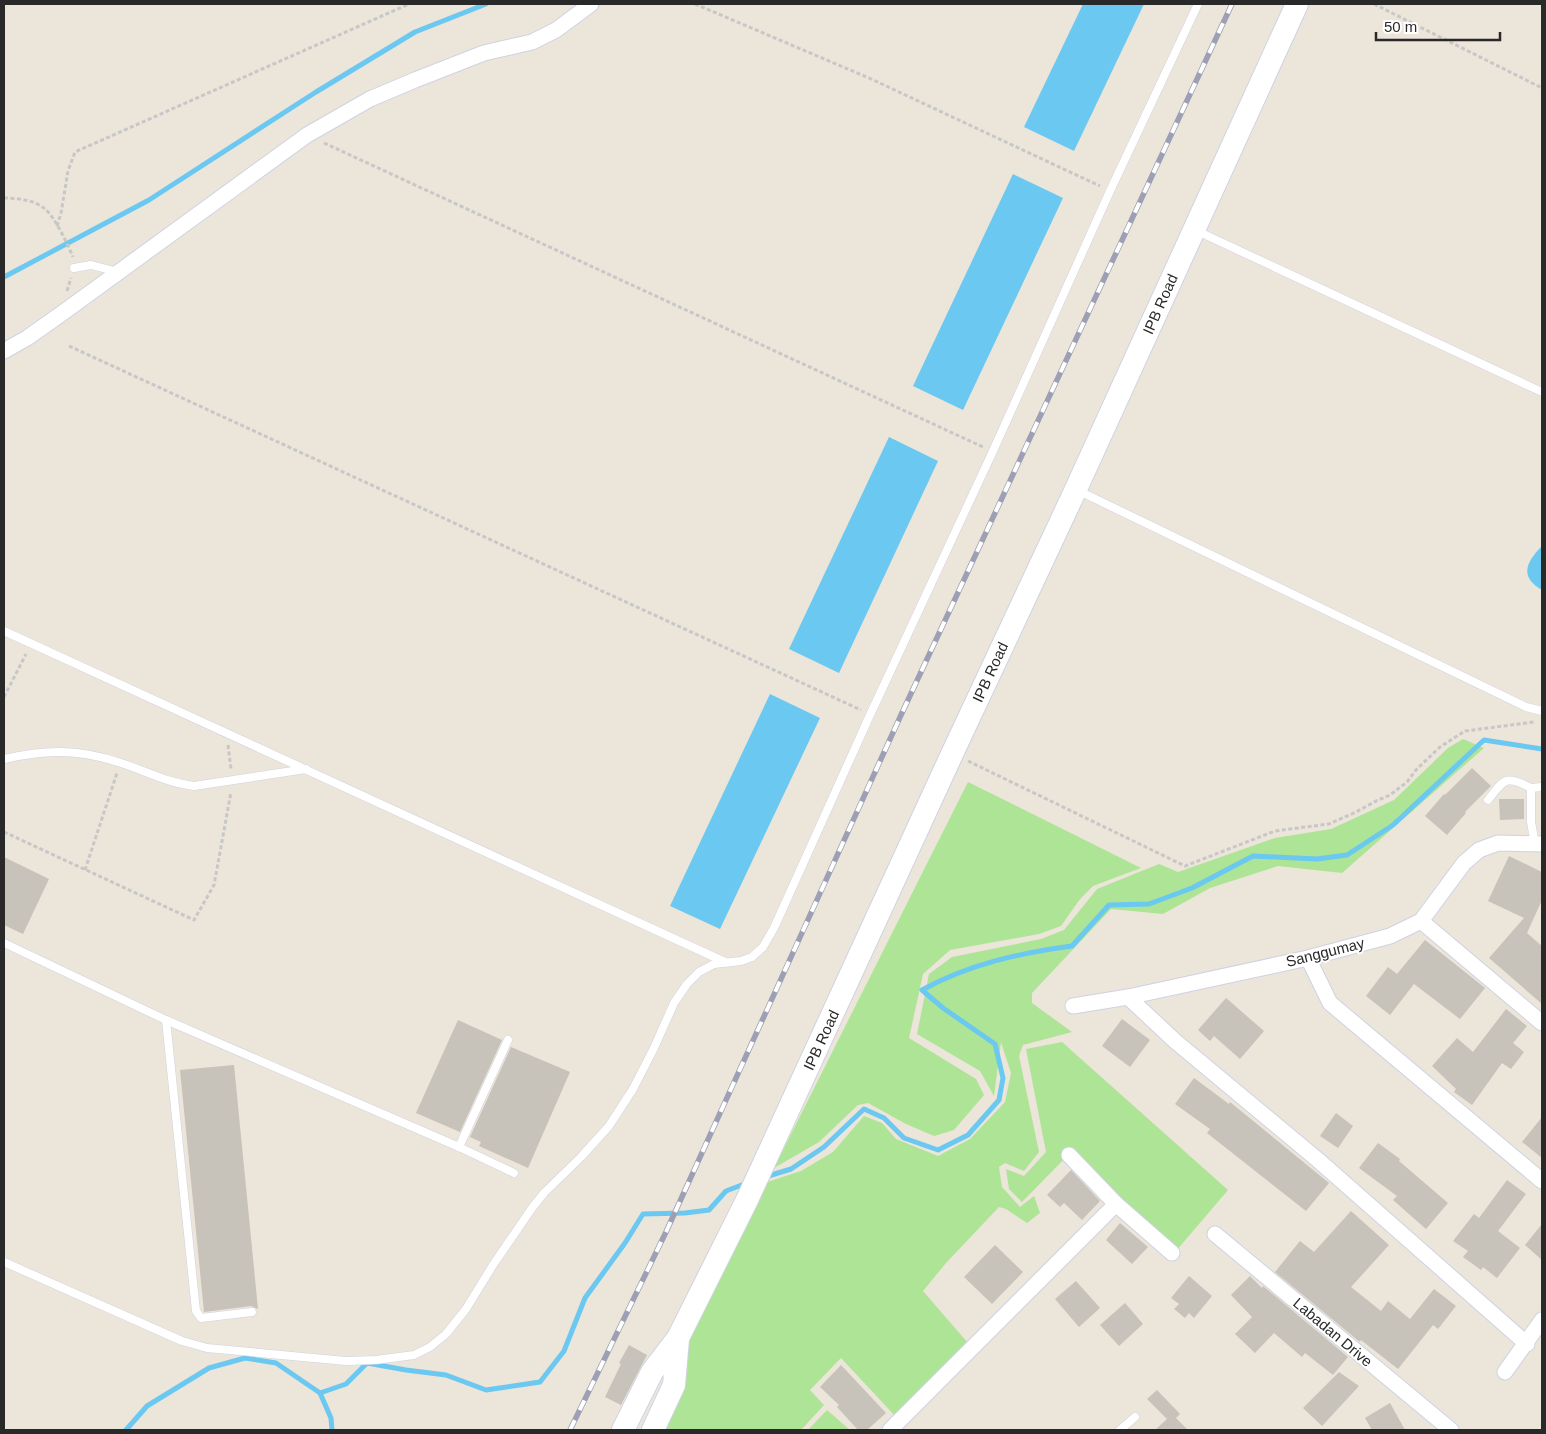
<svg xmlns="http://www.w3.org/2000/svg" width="1546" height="1434" viewBox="0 0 1546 1434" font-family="Helvetica,sans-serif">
  <rect width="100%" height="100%" fill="#ece5da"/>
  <g fill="#ade495">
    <polygon points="1463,739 1484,748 1342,873 1278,866 1210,888 1163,914 1111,909 1032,993 1032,1003 1072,1032 1023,1045 1019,1056 1039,1152 1024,1171 1005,1163 999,1167 1002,1187 1020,1207 1034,1196 1040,1213 1027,1223 1006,1209 999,1207 946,1263 923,1291 968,1343 897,1418 841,1358 810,1390 824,1405 801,1430 661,1430 685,1338 758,1185 801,1171 833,1152 864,1116 882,1123 896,1139 938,1156 970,1139 1005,1102 1011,1073 1001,1042 994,1096 980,1071 917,1034 929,974 952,957 1041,939 1064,930 1097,889 1159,864 1178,872 1275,838 1331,829 1394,800 1448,748"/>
    <polygon points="968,782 1141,868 1093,886 1080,899 1061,926 1039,934 950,950 923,974 909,1038 976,1079 984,1095 954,1130 934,1136 906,1124 868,1103 858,1105 819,1142 774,1168"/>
    <polygon points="1062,1042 1228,1190 1176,1251 1072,1151 1022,1202 1009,1189 1006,1169 1024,1176 1046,1152 1026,1049"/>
    <polygon points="827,1410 850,1430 808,1430"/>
  </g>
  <g fill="#6ac8f1">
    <polygon points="1083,4 1144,4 1074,151 1024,127"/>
    <polygon points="1013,174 1063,198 963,410 913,386"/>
    <polygon points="889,437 938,461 839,673 789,649"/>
    <path d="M 1542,546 L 1542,590 C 1519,577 1526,562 1542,546 Z"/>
    <polygon points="770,694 820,718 720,929 670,906"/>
  </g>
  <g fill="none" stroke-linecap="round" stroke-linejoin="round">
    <g stroke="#6ac8f1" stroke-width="5">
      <polyline points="4,277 149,200 316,92 415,32 486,4"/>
      <path d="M 765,1177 L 791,1169 L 824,1147 L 864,1109 L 884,1118 L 904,1138 L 938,1150 L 968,1135 L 999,1100 L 1003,1078 L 995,1044 L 943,1008 L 922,990 C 969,964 1020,953 1072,946 L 1109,905 L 1149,904 L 1192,888 L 1253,856 L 1317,859 L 1347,855 L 1393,825 L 1484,740 L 1542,749"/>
      <polyline points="320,1393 346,1384 367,1363 406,1370 446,1375 486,1390 540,1382 564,1351 585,1298 625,1243 643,1214 685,1213 709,1210 726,1191 747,1183"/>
      <polyline points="126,1430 147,1406 209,1368 245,1358 276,1363 320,1393 331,1418 332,1430"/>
    </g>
  </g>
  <g fill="#c7c2ba">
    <polygon points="1472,768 1491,786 1465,812 1466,813 1447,835 1425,816 1444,794 1445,795"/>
    <polygon points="1499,799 1524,799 1524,819 1500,820"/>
    <polygon points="1509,856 1542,872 1542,900 1527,933 1542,946 1542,1004 1489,958 1524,918 1488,901"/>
    <polygon points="4,857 49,879 23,934 4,925"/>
    <polygon points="1425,940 1485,988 1460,1019 1414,984 1390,1015 1366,996 1388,967 1397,974"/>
    <polygon points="1226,998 1264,1031 1240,1059 1214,1036 1210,1041 1198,1030"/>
    <polygon points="1506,1009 1527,1026 1513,1043 1524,1052 1511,1069 1502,1063 1472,1105 1454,1092 1456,1089 1432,1066 1457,1038 1473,1052"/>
    <polygon points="1122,1019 1150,1040 1130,1067 1102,1046"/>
    <polygon points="458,1020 502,1040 460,1132 416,1113"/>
    <polygon points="511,1047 570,1072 528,1168 479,1146 481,1142 470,1137"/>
    <polygon points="234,1065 258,1309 251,1306 204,1312 180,1070"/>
    <polygon points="1194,1078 1229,1104 1230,1102 1329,1183 1306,1211 1207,1133 1210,1129 1175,1104"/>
    <polygon points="1336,1113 1353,1126 1338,1148 1320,1136"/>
    <polygon points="1542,1117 1542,1158 1522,1142"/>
    <polygon points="1378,1143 1400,1159 1399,1161 1448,1203 1426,1229 1393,1200 1397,1196 1359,1168"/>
    <polygon points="1071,1170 1100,1201 1082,1220 1064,1203 1060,1207 1047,1195"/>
    <polygon points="1507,1180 1526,1194 1498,1231 1520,1248 1497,1278 1483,1267 1481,1270 1463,1257 1468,1251 1453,1241 1474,1214 1479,1218"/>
    <polygon points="1351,1211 1389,1245 1351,1287 1381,1311 1388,1301 1410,1319 1434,1289 1456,1306 1438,1329 1433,1325 1398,1369 1361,1340 1360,1342 1275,1272 1300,1241 1314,1252"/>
    <polygon points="1120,1223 1148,1247 1132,1264 1106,1240"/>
    <polygon points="1542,1224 1542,1260 1525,1245"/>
    <polygon points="995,1245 1023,1272 992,1304 964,1277"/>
    <polygon points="1189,1276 1212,1296 1194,1318 1189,1313 1185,1318 1174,1309 1179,1304 1171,1298"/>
    <polygon points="1250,1276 1262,1288 1263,1286 1348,1357 1333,1375 1305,1353 1302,1357 1274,1333 1255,1353 1235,1334 1252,1317 1231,1295"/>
    <polygon points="1076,1281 1100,1308 1079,1327 1055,1299"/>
    <polygon points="1125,1303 1143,1324 1119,1346 1100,1325"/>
    <polygon points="629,1345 647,1355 621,1405 605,1397 621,1364 619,1363"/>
    <polygon points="841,1365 886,1413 867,1430 858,1430 837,1407 839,1405 820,1387"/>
    <polygon points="1339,1372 1359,1386 1322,1426 1303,1408"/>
    <polygon points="1157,1390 1180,1414 1176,1418 1188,1430 1155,1430 1167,1419 1147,1399"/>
    <polygon points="1390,1403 1405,1430 1372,1430 1365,1418"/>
  </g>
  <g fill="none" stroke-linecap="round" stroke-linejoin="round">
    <defs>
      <g id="lane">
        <polyline points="1195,230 1542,392"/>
        <polyline points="74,268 91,265 118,272"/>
        <polyline points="1077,490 1526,707 1542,711"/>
        <polyline points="4,631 725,962"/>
        <path d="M 4,759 C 47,749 79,749 121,763 C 146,771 168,783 194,786 L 306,769"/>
        <polyline points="1531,788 1542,787"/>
        <path d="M 1488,800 C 1504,780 1505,774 1531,788 L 1531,822 L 1535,844"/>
        <polyline points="4,943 166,1020 459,1147 514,1173"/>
        <polyline points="166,1020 196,1311 201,1318 252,1312"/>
        <polyline points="459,1147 508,1040"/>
        <polyline points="4,1262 182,1341 207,1348 346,1361 376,1360 414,1355 430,1347 446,1334 466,1309 493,1265 532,1208 544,1193 581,1157 609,1126 633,1089 654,1048 674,1003 687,984 699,972 714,964 741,961 752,957 763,947 774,928 870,715 993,451 1110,191 1198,4"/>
        <polyline points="1120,1430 1135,1417"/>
      </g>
      <g id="street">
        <polyline points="4,351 27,338 61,314 307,135 370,99 415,80 484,53 532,42 556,30 591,4"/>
        <polyline points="1421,921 1542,1023"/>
        <polyline points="1308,958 1330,1003 1542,1181"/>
        <polyline points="1128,997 1175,1041 1318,1160 1527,1344"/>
        <polyline points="1073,1006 1128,997 1308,958 1390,936 1421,921 1464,863 1479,850 1498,843 1542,844"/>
        <polyline points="1069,1155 1116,1204 1172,1253"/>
        <polyline points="1215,1234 1451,1430"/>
        <polyline points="1505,1372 1542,1320"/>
        <polyline points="890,1430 1116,1204"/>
      </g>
      <g id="secondary">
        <polyline points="623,1430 652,1372 678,1338 747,1200 952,754 1076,489 1297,4"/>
        <polyline points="653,1430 674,1385 678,1339"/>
      </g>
    </defs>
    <use href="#lane" stroke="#cfd2e2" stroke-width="9"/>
    <use href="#street" stroke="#cfd2e2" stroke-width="17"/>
    <use href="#secondary" stroke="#cfd2e2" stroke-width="24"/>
    <g stroke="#c7c7c7" stroke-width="3" stroke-dasharray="4 2.5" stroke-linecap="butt">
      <polyline points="695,4 869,78 1100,186"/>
      <polyline points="1374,4 1542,88"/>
      <polyline points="324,143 983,447"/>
      <path d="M 4,198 C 17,198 35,200 45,209 C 55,217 68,245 73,257"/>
      <polyline points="57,226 61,213 68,171 75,152 409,4"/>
      <polyline points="67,291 71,278"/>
      <polyline points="69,346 861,710"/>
      <polyline points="4,697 26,654"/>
      <polyline points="228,745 231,769"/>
      <polyline points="968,761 1185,866 1275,831 1329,824 1356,812 1376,801 1390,795 1407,782 1416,770 1440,747 1465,731 1534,722"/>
      <polyline points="4,832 194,920 214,885 231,792"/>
      <polyline points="85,870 117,773"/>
    </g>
    <use href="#lane" stroke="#fff" stroke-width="8"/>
    <use href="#street" stroke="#fff" stroke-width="15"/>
    <use href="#secondary" stroke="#fff" stroke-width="22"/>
    <defs>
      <polyline id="rail" points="570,1430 666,1232 901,715 1232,4"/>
    </defs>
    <use href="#rail" stroke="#9da0b4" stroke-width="5.5"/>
    <use href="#rail" stroke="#fff" stroke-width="4" stroke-dasharray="11" stroke-linecap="butt"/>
  </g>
  <g text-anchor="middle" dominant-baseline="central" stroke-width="4" stroke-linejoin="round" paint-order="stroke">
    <g font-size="15" fill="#292929" stroke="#fff">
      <text transform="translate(1160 304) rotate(-66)">IPB Road</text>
      <text transform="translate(990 672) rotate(-65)">IPB Road</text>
      <text transform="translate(1325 952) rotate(-14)">Sanggumay</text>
      <text transform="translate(821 1040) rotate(-65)">IPB Road</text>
      <text transform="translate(1333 1332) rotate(40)">Labadan Drive</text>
    </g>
  </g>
  <rect width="1546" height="1434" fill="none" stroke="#292929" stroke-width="10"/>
  <path d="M1376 32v8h124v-8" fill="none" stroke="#292929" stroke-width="2.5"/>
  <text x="1384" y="32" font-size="15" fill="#292929" stroke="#ffffff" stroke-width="4" paint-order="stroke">50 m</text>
</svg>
